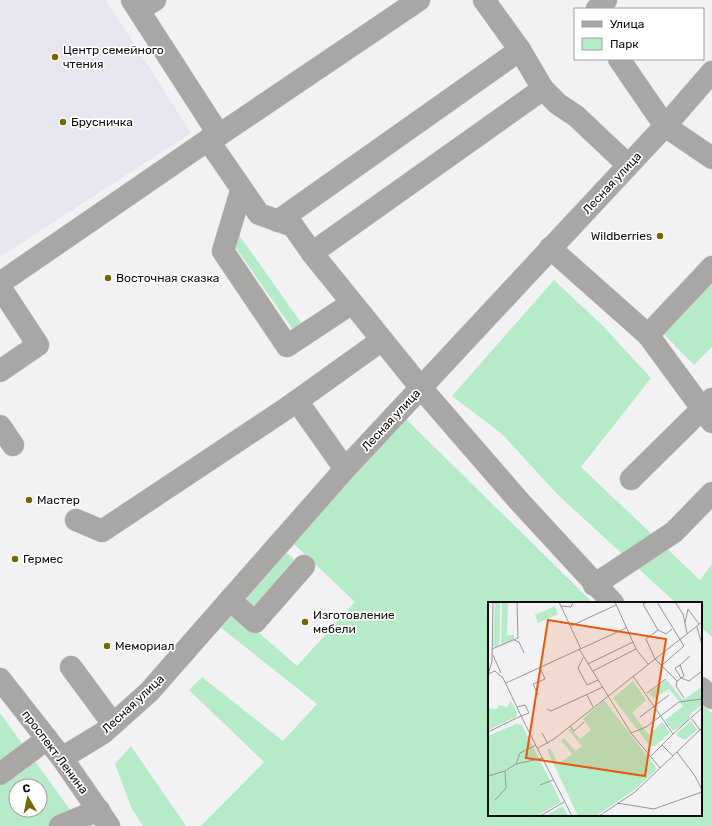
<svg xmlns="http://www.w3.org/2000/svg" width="712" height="826" viewBox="0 0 712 826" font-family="Rubik,sans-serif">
  <rect width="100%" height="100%" fill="#f2f2f4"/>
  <polygon fill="#e5e6f0" points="0,0 106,0 191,133 0,257"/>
  <g fill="#b5ebc7" fill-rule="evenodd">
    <polygon points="237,232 302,324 294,331 229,238"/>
    <polygon points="554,280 603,326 651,378 581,467 700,580 712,564 712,637 701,627 701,603 676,603 558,495 502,434 452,396"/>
    <polygon points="712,282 712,347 694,365 660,330"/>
    <polygon points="405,418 593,603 489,603 489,815 701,815 701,704 712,713 712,826 201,826 264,762 189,690 202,677 283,741 317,704 220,627 234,611 297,666 355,602 294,544"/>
    <polygon points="286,552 295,560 252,610 244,602"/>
    <path d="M 0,713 L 82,826 L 0,826 ZM 16,786 L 40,786 L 40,810 L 16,810 Z"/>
    <polygon points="131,746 186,826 143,826 132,809 115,764"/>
  </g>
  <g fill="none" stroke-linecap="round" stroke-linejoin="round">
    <defs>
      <g id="minor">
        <polyline points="132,0 219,135"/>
        <polyline points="484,0 520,50 543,89 558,104 576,116 628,165"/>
        <polyline points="597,9 606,0"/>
        <polyline points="139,10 155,0"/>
        <polyline points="619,59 665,126 712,158"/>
        <polyline points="208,140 259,214 293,226 312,253 421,388 519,501 613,603"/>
        <polyline points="241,191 223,251 287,346 352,303"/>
        <polyline points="278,221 520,50"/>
        <polyline points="550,248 648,335 712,422"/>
        <polyline points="312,253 543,89"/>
        <polyline points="0,283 208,140 219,135 419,0"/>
        <polyline points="0,287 38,345 0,371"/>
        <polyline points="648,335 712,267"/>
        <polyline points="297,401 345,469"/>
        <polyline points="0,426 13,445"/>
        <polyline points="631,479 712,399"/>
        <polyline points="76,520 102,531 287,408 382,340"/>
        <polyline points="594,585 674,532 712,493"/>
        <polyline points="230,600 255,622 304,566"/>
        <polyline points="71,667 113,724"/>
        <polyline points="0,679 62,758 109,826"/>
        <polyline points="701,688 712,698"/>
        <polyline points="62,758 103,733 149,692 345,469 665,126 712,72"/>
        <polyline points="0,774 47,739"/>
        <polyline points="60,826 99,810"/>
      </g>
    </defs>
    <use href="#minor" stroke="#cececf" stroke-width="23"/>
    <use href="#minor" stroke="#a8a7a6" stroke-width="22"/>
  </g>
  <g fill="#756800" stroke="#fff" stroke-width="1.5">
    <circle cx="55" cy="57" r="4"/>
    <circle cx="63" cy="122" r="4"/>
    <circle cx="660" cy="236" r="4"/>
    <circle cx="108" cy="278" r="4"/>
    <circle cx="29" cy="500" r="4"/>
    <circle cx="15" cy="559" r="4"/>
    <circle cx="305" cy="622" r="4"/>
    <circle cx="107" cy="646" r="4"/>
  </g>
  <g text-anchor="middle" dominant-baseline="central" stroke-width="3.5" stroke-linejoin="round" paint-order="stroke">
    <g font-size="12" fill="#0e0e0f" stroke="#fff" text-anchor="start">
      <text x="63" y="50">Центр семейного<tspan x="63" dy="14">чтения</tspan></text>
      <text x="71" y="122">Брусничка</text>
      <text x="652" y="236" text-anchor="end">Wildberries</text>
      <text x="116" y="278">Восточная сказка</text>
      <text x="37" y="500">Мастер</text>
      <text x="23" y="559">Гермес</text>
      <text x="313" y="615">Изготовление<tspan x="313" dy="14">мебели</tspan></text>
      <text x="115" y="646">Мемориал</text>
    </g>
    <g font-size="12" fill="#0e0e0f" stroke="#fff">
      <text transform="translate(612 183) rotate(-47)">Лесная улица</text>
      <text transform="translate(391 420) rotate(-47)">Лесная улица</text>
      <text transform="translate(133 704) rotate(-43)">Лесная улица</text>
      <text transform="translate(55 752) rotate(53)">проспект Ленина</text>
    </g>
  </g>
  <g transform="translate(488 602)">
    <rect width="214" height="214" fill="#f2f2f4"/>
    <path d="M 7,0 L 12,0 L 12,30 L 11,44 L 5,45 ZM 14,0 L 20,0 L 19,33 L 26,33 L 26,37 L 13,44 ZM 67,4 L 70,12 L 50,21 L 47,13 ZM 179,78 L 195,98 L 214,85 L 214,103 L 202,112 L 200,119 L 185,129 L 177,118 L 195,104 L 181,87 L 166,97 L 161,91 ZM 145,79 L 158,98 L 144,111 L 161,133 L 174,120 L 182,131 L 167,144 L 162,144 L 125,96 ZM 116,98 L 169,167 L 146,188 L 108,214 L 90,214 L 59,148 L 62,146 L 70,162 L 84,152 L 73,138 L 76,136 L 87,149 L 94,144 L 80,128 L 83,126 L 92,137 L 103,128 L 95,117 ZM 23,99 L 29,111 L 28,115 L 0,128 L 1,106 L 9,107 L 11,103 L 19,105 ZM 203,119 L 209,128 L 197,138 L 189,134 L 188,132 ZM 28,122 L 34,123 L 73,200 L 48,214 L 0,214 L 0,134 ZM 75,204 L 80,214 L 57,214 Z" fill="#b5ebc7"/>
    <path fill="none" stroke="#979798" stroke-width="1" d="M 71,0 L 93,47M 127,0 L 148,47 L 160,62M 159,0 L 155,2 L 170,28 L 178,32 L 184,27M 169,0 L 196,44 L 174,63M 187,0 L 195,12 L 199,31M 73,4 L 83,5 L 85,0M 197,21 L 200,7 L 211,22M 83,24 L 128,3M 209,25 L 214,43M 170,28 L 158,37 L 167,57 L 189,79M 26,38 L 31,40 L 36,51M 4,47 L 30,36 L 29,0M 91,47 L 143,131 L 172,166M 5,53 L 13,71M 95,56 L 90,66 L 99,83 L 110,78M 100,62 L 145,40M 192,63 L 187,66 L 193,76 L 201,79 L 214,69M 105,69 L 148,47M 0,72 L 7,69 L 15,76 L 38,124M 0,73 L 4,59 L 5,0M 145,74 L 185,132 L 162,155M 18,81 L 138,26M 159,91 L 178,77M 50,93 L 45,82 L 57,77 L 52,66M 99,93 L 105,105M 196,96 L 188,84 L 189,79 L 196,74 L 192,63 L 202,54M 29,105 L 37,103 L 41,111 L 33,114M 59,107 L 63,109 L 115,85M 152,115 L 181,93M 204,117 L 212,128M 38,124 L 84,214M 82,124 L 86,129 L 96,120M 0,130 L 33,114M 54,131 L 60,142M 143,131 L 158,125 L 191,100 L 214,97M 185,132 L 214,106M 174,143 L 185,154M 50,146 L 66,137 L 214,20M 189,150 L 207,174 L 214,188M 28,162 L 32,151 L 48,143M 0,174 L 17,169 L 28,162 L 55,156M 52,183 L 65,178M 7,198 L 18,186 L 17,169M 129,201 L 166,207 L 214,190M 52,214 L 76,200M 111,214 L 147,190 L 214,126"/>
    <path fill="#e8590c" fill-opacity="0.15" stroke="#e8590c" stroke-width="2" d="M 60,18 L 178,37 L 157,174 L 38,156 Z"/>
    <rect width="214" height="214" fill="none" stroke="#0e0e0f" stroke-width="2"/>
  </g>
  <rect x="574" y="8" width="130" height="52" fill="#ffffff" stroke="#9f9f9f"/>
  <rect x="582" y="21" width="20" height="6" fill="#a8a7a6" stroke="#9f9f9f"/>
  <text x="610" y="28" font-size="12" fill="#0e0e0f">Улица</text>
  <rect x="582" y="38" width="20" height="12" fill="#b5ebc7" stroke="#9f9f9f"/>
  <text x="610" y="48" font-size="12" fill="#0e0e0f">Парк</text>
  <g transform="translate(28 798) rotate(351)"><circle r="19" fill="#ffffff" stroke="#9f9f9f"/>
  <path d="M0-3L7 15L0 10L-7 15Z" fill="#756800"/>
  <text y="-6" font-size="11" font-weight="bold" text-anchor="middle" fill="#0e0e0f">С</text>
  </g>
</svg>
